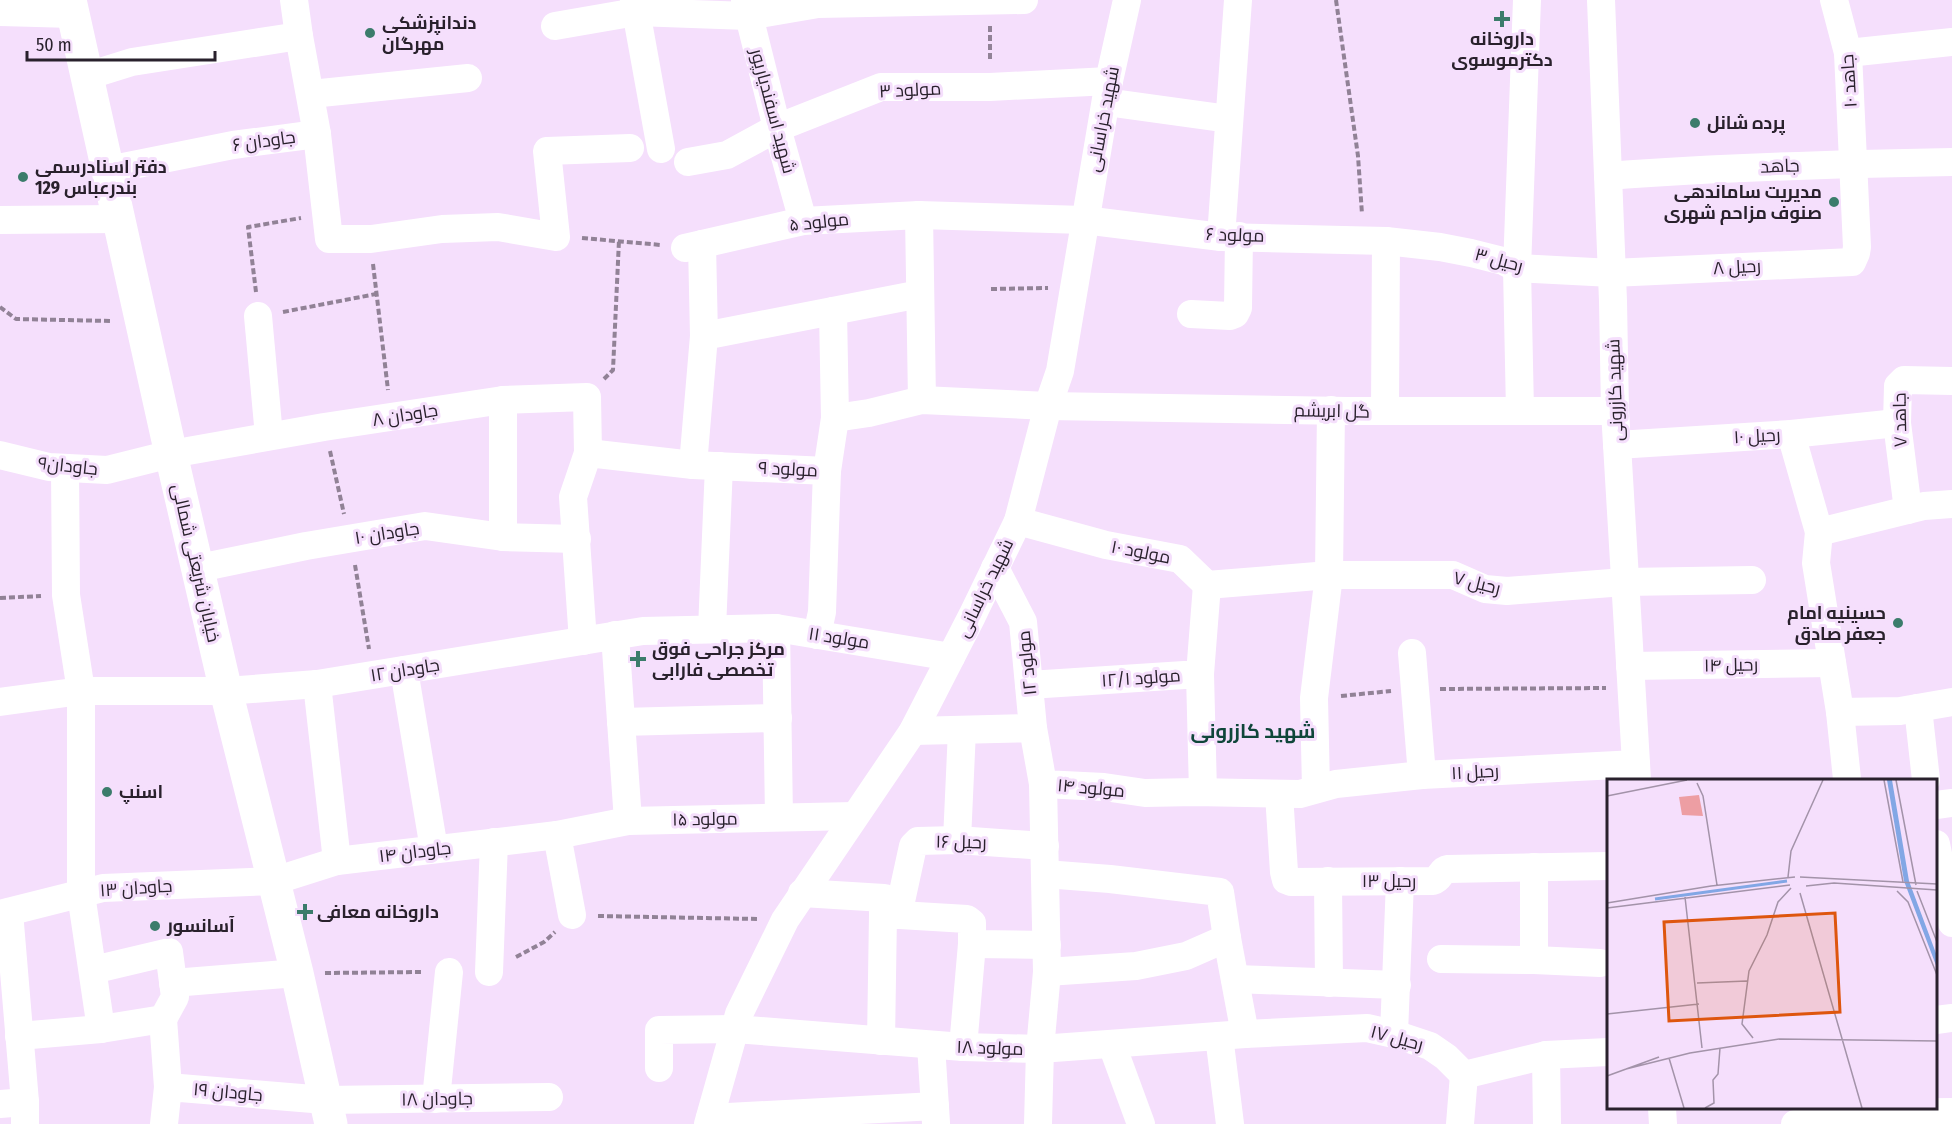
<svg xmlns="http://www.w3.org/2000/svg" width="1952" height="1124" viewBox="0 0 1952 1124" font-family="'Fira Sans Condensed',Cairo,sans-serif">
  <rect width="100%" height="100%" fill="#f5dffc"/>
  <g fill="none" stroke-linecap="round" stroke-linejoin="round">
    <g stroke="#918296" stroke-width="4" stroke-dasharray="6 3" stroke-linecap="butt">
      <polyline points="1336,0 1358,156 1362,214"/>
      <polyline points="990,26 990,61"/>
      <polyline points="582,238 661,245"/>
      <polyline points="373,264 388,390"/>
      <polyline points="991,289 1048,288"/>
      <polyline points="256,292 248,227 301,218"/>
      <polyline points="0,307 16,319 113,321"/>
      <polyline points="283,312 376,294"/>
      <polyline points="604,379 613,370 619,240"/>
      <polyline points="330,451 344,514"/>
      <polyline points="355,565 369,649"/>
      <polyline points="0,598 41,596"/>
      <polyline points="1440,689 1606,688"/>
      <polyline points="1341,696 1391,691"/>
      <polyline points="598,916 758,919"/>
      <polyline points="516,957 544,942 555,932"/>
      <polyline points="325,973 422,972"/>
    </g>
    <g stroke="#fff" stroke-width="28">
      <polyline points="294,0 299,36 317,134 329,239 371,239 442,229 498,227 556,237 547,151 630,148"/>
      <polyline points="634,0 661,149"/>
      <polyline points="745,0 777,128 803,221"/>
      <polyline points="1601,0 1613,301 1615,411 1637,780"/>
      <polyline points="0,12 73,14"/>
      <polyline points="555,26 636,12 748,16 818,4 1024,0"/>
      <polyline points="1848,53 1952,42"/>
      <polyline points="87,76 132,62 299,36"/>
      <polyline points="311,94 468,78"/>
      <polyline points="1106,102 1229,119"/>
      <polyline points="688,162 727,155 777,128 881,87 990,87 1109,81"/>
      <polyline points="108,170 233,145 317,134"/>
      <path d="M 1608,176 C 1722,167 1837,164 1952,162"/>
      <polyline points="919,215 922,400"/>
      <polyline points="0,220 119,219"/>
      <polyline points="1221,237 1238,0"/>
      <polyline points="685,248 803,221 919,215 1084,220 1221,237 1386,241 1440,247 1471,253 1503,261 1517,268 1612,273 1852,262 1856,253 1857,247 1848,53 1834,0"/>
      <polyline points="833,311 835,418"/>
      <polyline points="1191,314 1230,316 1235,314 1238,308 1239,236"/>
      <polyline points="258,316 269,436"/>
      <polyline points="704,336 920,294"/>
      <polyline points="1385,411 1386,241"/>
      <polyline points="1520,411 1517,268 1527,0"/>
      <polyline points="1791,434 1819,532"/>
      <polyline points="1617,445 1791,434 1897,423"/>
      <polyline points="588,453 693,465 827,471 835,418 869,413 922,400 1048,406 1348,411 1615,411"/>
      <polyline points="0,455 49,467 107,470 171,454 324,427 503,400 587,397 588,453 573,497 583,641"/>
      <polyline points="693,465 704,336 702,244"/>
      <polyline points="65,468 66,595 81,691 81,894 101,1029 163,1019 168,1087"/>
      <polyline points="1908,510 1897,423 1898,386 1904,380 1952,381"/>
      <polyline points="1018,521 1106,545 1180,559 1207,585 1329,575 1453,575 1485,589 1507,591 1624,582 1752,580"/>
      <polyline points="503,537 503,400"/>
      <polyline points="199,568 306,546 425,526 503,537 577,539"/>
      <polyline points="995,568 1023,622 1033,728"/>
      <polyline points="776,628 779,817"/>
      <polyline points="712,629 719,466"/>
      <polyline points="615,635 628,821"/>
      <polyline points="817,635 822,612 827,471"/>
      <polyline points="1412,653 1422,775"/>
      <polyline points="1630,666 1832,663"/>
      <polyline points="404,670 434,849"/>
      <polyline points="1200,674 1203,792"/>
      <polyline points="317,684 337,861"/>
      <polyline points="1029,685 1200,674 1207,585"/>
      <polyline points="0,702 81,691 226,691 317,684 643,631 776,628 951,657"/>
      <polyline points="1918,708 1926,780"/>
      <polyline points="1840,712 1900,711 1952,702"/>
      <polyline points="621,722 778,718"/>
      <polyline points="913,731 1033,728 1043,784 1104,787 1145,793 1195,792 1300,794 1336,784 1422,775 1636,764"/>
      <polyline points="1847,779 1840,712 1816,563 1819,532 1924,506 1952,504"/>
      <polyline points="1316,789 1314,698 1329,575 1331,410"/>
      <path d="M 1279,794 L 1284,872 L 1286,880 L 1291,882 L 1433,881 C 1441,879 1440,870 1448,869 L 1608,866"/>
      <polyline points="1936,805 1952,803"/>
      <polyline points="557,835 572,915"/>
      <polyline points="957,840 962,730"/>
      <polyline points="1936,844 1952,923"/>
      <polyline points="1045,874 1110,879 1220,892 1227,938 1245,1034"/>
      <polyline points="1328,881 1329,983"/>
      <polyline points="802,893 884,898 885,901 883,914 967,919 972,923 972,944 1047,945"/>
      <polyline points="9,912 25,1102"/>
      <polyline points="0,914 103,888 274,881 337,861 557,835 628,821 854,816"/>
      <polyline points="898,915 913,846 918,841 957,840 1045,846"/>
      <polyline points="1441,959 1534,960 1600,963"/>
      <polyline points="1534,960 1534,867"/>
      <polyline points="93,970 169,952 175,997 163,1019"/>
      <polyline points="489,972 494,842"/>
      <polyline points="1047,972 1136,966 1186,956 1227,938"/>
      <polyline points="1235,979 1397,985"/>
      <polyline points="173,983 297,973"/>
      <polyline points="1936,1020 1952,1018"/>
      <polyline points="1394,1034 1400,881"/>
      <polyline points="19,1036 101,1029"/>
      <polyline points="1219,1036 1230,1124"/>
      <polyline points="881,1041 883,914"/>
      <polyline points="931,1045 936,1123"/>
      <polyline points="1112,1045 1141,1124"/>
      <polyline points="963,1047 972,944"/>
      <polyline points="1546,1055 1547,1124"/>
      <polyline points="659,1068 659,1030 735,1029 963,1047 1040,1049 1245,1034 1367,1028 1394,1034 1430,1046 1446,1057 1464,1075 1546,1055 1608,1052"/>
      <polyline points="436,1099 449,972"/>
      <polyline points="0,1104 25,1102 25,1124"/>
      <polyline points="1662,1108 1663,1124"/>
      <polyline points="710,1118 935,1106"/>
      <polyline points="164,1124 168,1087 325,1100 549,1097"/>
      <polyline points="708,1124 739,1014 785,920 913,731 972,616 1018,521 1048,406 1060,371 1109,81 1127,0"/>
      <polyline points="1038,1124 1040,1049 1047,972 1043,784"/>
      <polyline points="1460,1124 1464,1075"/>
      <polyline points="1795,1124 1856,1113 1952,1112"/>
    </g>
    <polyline stroke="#fff" stroke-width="33" points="70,0 171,454 226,691 297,973 331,1124"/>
  </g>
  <g fill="#3b7c6b" stroke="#f5dffc" stroke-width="2">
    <path d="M1499 10h6v6h6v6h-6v6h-6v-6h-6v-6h6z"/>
    <circle cx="370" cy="33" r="6"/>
    <circle cx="1695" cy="123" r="6"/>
    <circle cx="23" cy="177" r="6"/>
    <circle cx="1834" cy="202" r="6"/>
    <circle cx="1898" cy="623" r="6"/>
    <path d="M635 650h6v6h6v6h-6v6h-6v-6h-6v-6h6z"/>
    <circle cx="107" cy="792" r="6"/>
    <path d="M302 903h6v6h6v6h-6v6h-6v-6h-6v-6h6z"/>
    <circle cx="155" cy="926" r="6"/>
  </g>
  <g text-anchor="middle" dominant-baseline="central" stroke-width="6" stroke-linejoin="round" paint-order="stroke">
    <g font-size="18" font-weight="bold" fill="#29212c" stroke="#f5dffc" text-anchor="start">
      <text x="382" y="23">دندانپزشکی<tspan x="382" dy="21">مهرگان</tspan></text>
      <text x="1502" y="39" text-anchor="middle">داروخانه<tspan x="1502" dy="21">دکترموسوی</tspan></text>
      <text x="1707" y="123">پرده شانل</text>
      <text x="35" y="167">دفتر اسنادرسمی<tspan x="35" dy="21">129 بندرعباس</tspan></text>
      <text x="1822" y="192" text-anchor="end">مدیریت ساماندهی<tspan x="1822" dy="21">صنوف مزاحم شهری</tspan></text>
      <text x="1886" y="613" text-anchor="end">حسینیه امام<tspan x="1886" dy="21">جعفر صادق</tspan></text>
      <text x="652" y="649">مرکز جراحی فوق<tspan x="652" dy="21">تخصصی فارابی</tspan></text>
      <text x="119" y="792">اسنپ</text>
      <text x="317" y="912">داروخانه معافی</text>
      <text x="167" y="926">آسانسور</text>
    </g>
    <g font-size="18" fill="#29212c" stroke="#f5dffc">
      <text transform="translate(1849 81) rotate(-94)">جاهد ۱۰</text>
      <text transform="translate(910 90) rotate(-3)">مولود ۳</text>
      <text transform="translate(773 111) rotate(75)">شهید اسفندیارپور</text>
      <text transform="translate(1103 119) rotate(-79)">شهید خراسانی</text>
      <text transform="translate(264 141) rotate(-8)">جاودان ۶</text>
      <text transform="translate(1780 166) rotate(-2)">جاهد</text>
      <text transform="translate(819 222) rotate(-6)">مولود ۵</text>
      <text transform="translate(1235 235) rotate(2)">مولود ۶</text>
      <text transform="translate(1499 260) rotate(15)">رحیل ۳</text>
      <text transform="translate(1737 267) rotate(-3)">رحیل ۸</text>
      <text transform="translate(1615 390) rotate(-92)">شهید کازرونی</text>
      <text transform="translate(1332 411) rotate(1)">گل ابریشم</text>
      <text transform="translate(405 415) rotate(-9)">جاودان ۸</text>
      <text transform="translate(1900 420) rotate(-91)">جاهد ۷</text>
      <text transform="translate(1757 436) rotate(-3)">رحیل ۱۰</text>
      <text transform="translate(68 466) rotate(6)">جاودان۹</text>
      <text transform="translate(788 469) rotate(3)">مولود ۹</text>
      <text transform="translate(387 533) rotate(-9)">جاودان ۱۰</text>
      <text transform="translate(1141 552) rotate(11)">مولود ۱۰</text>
      <text transform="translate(196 563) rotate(77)">خیابان شریعتی شمالی</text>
      <text transform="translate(1477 583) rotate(14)">رحیل ۷</text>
      <text transform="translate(985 588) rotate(-64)">شهید خراسانی</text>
      <text transform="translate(839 638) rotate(9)">مولود ۱۱</text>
      <text transform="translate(1027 663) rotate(-96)">مولود ۱۲</text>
      <text transform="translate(1731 665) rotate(-1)">رحیل ۱۴</text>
      <text transform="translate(405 670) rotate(-9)">جاودان ۱۲</text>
      <text transform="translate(1141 678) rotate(-4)">مولود ۱۲/۱</text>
      <text transform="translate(1475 772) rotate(-3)">رحیل ۱۱</text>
      <text transform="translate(1091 788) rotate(5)">مولود ۱۴</text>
      <text transform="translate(705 819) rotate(-1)">مولود ۱۵</text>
      <text transform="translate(961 842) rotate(1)">رحیل ۱۶</text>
      <text transform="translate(415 852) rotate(-7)">جاودان ۱۴</text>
      <text x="1389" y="881">رحیل ۱۳</text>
      <text transform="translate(136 888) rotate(-4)">جاودان ۱۳</text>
      <text transform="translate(1397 1038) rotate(15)">رحیل ۱۷</text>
      <text transform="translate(990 1048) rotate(2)">مولود ۱۸</text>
      <text transform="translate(228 1092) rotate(5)">جاودان ۱۹</text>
      <text transform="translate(437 1099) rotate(-1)">جاودان ۱۸</text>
    </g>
    <g font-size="20" font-weight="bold" fill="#0f463a" stroke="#f5dffc">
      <text x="1253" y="731">شهید کازرونی</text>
    </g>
  </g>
  <g transform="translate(1607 779)">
    <rect width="330" height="330" fill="#f5dffc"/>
    <path d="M 92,16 L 96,37 L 75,36 L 72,18 Z" fill="#ed9ea3"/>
    <path d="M 280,1 L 285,1 L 302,102 L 330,177 L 330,189 L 297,102 Z" fill="#82a7e5"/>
    <path fill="none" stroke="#82a7e5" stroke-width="3" d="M 48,120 L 180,102"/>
    <path fill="none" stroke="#a393a9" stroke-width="1.5" d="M 277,1 L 296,103M 289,1 L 309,106M 90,4 L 96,17 L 110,106M 0,17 L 80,1M 181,98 L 184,72 L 216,1M 193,98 L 330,105M 199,107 L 227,104 L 330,111M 290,112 L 301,123 L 330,196M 310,112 L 330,163M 193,114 L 255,329M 78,118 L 95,269M 0,124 L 104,107 L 188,98M 0,129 L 183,106M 90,204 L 140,202M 0,235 L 92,225M 146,259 L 135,245 L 142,192 L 160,156 L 171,123 L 184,109M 62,279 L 77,329M 19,290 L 83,274 L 172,260 L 330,262M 0,297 L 52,278M 98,329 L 107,324 L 106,301 L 111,295 L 113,269"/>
    <path fill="#de560e" fill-opacity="0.15" stroke="#de560e" stroke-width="3" d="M 228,134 L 233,233 L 62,242 L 57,143 Z"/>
    <rect width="330" height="330" fill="none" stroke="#29212c" stroke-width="3"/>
  </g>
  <path d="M27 51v9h188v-9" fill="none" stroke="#29212c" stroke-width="3"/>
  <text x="36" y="51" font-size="18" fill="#29212c" stroke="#f5dffc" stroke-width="4.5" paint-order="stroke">50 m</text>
</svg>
